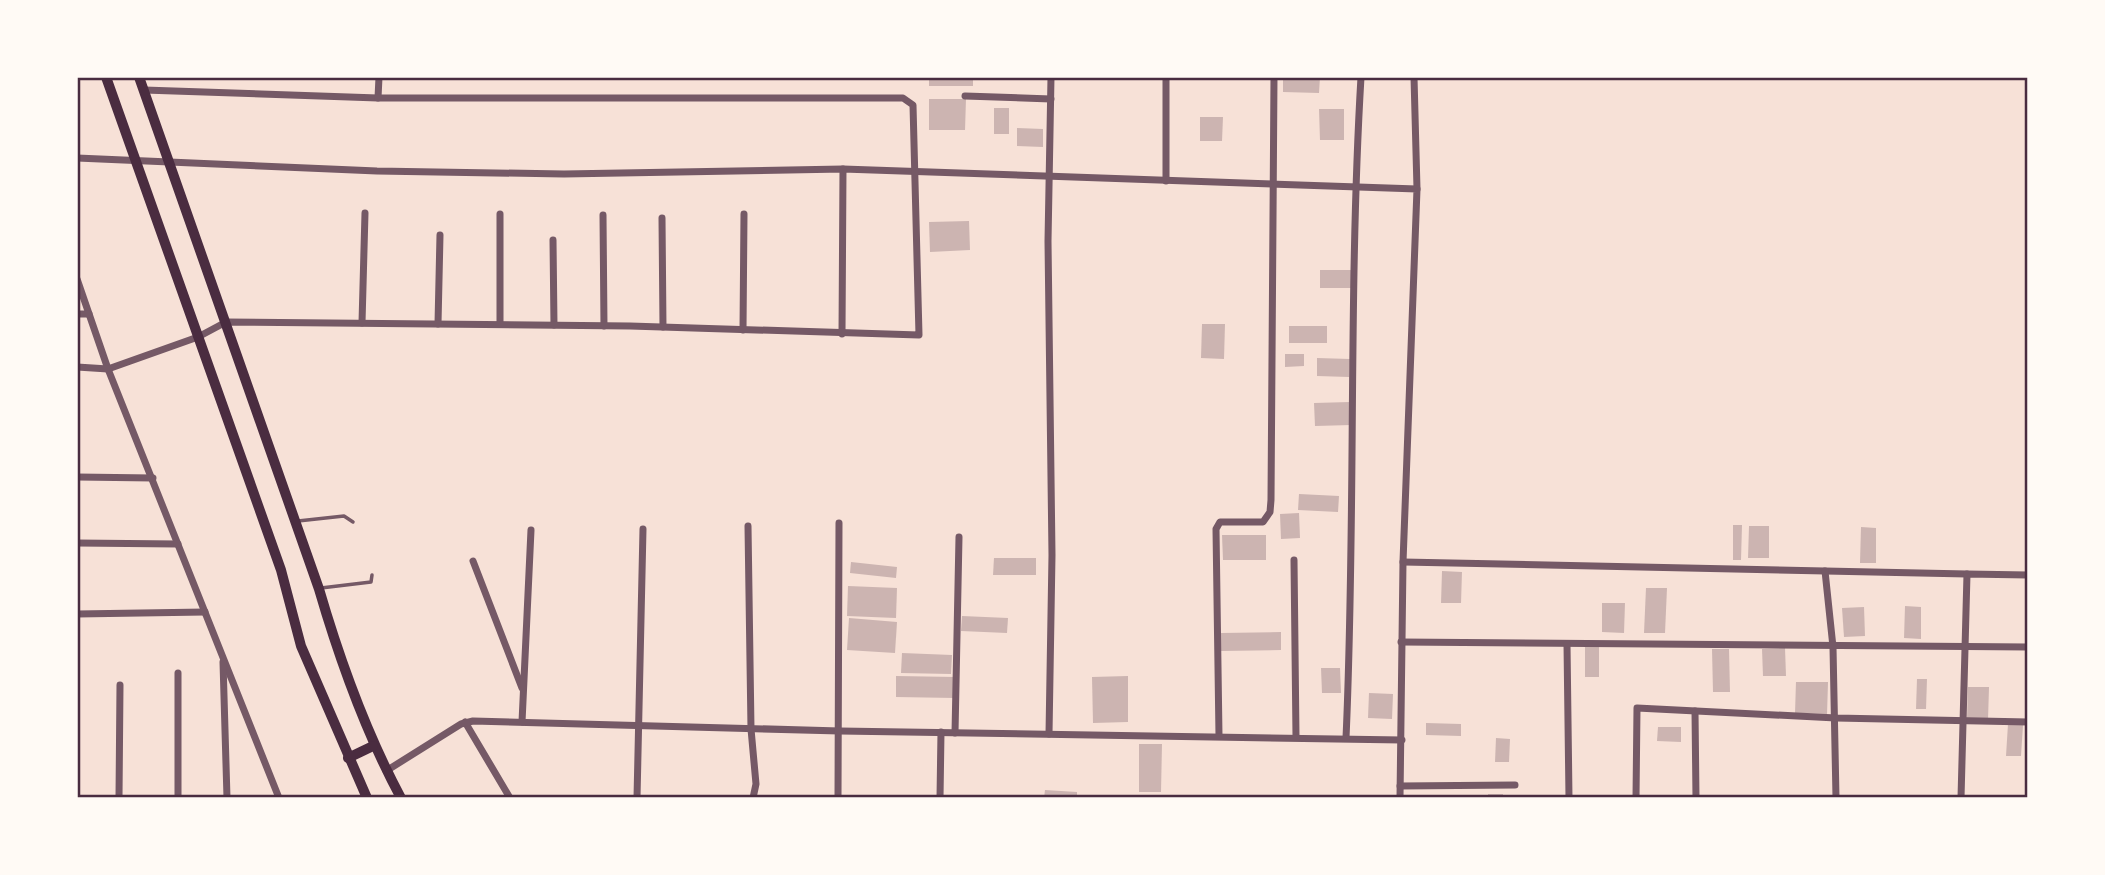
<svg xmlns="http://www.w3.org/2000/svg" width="2105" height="875" viewBox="0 0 2105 875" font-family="Montserrat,sans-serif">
  <rect width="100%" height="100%" fill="#f7e1d7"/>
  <g fill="#ccb4b1">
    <rect x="929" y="77" width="44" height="9"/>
    <polygon points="1283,77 1320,77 1319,93 1283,92"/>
    <polygon points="929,99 966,99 965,130 929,130"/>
    <rect x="994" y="108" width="15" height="26"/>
    <polygon points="1319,109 1344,109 1344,140 1320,140"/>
    <polygon points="1200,117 1223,117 1222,141 1200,141"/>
    <polygon points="1017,128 1043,129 1043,147 1017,146"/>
    <polygon points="969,221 970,250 930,252 929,222"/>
    <rect x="1320" y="270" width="31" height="18"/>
    <polygon points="1202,324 1225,324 1224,359 1201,358"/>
    <rect x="1289" y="326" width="38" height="17"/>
    <polygon points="1285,354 1304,354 1304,366 1285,367"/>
    <polygon points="1317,358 1350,359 1349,377 1317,376"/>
    <polygon points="1350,402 1351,425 1315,426 1314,403"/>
    <polygon points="1299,494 1339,496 1338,512 1298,510"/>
    <polygon points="1299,513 1300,538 1281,539 1280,514"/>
    <polygon points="1733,525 1742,525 1741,560 1733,560"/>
    <polygon points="1749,526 1769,526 1769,558 1748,558"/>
    <polygon points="1861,527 1876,528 1876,563 1860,563"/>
    <polygon points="1222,535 1266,535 1266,560 1223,560"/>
    <polygon points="994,558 1036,558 1036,575 993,575"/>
    <polygon points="851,562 897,567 896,578 850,573"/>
    <polygon points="1442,571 1462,572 1461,603 1441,603"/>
    <polygon points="848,586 897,588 896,618 847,616"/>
    <polygon points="1646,588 1667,588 1665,633 1644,633"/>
    <polygon points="1602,603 1625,603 1624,633 1602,632"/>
    <polygon points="1905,606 1921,607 1921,639 1904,638"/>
    <polygon points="1864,607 1865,636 1844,637 1842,608"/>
    <polygon points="962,616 1008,618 1007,633 961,631"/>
    <polygon points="849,618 897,622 895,653 847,650"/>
    <polygon points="1281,632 1281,650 1221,651 1221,633"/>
    <rect x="1585" y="645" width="14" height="32"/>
    <polygon points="1785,648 1786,676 1763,676 1762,649"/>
    <polygon points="1712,649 1729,649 1730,692 1713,692"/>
    <polygon points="902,653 952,655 951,674 901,673"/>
    <polygon points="1321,668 1340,668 1341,693 1322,693"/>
    <polygon points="896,676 956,677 955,698 896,697"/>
    <polygon points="1128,676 1128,722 1093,723 1092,677"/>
    <polygon points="1917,679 1927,679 1926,709 1916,709"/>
    <polygon points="1796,682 1828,682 1827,714 1795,713"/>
    <polygon points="1968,687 1989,687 1988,719 1967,718"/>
    <polygon points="1369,693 1393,694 1392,719 1368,718"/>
    <polygon points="1426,723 1461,724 1461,736 1426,735"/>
    <polygon points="2008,724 2023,725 2021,756 2006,756"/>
    <polygon points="1658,727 1681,727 1681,742 1657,741"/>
    <polygon points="1496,738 1510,739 1509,762 1495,762"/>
    <polygon points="1139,744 1162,744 1161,792 1139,792"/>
    <polygon points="1045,790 1077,792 1077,798 1044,798"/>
    <rect x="1488" y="794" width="15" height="4"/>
  </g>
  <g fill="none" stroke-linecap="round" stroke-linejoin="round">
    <g stroke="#755966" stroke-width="3.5">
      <polyline points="298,521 344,516 353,522"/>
      <polyline points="321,588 371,582 372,575"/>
    </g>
    <g stroke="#755966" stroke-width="7">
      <polyline points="1166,77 1166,181"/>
      <polyline points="1414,77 1417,189"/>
      <polyline points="144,90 378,98"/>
      <polyline points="965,96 1051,99"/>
      <polyline points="77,158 377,171 564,174 843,169 1417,189 1403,562 1400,798"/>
      <polyline points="500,214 500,324"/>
      <polyline points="603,215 604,326"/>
      <polyline points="662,218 663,327"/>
      <polyline points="553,240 554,325"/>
      <polyline points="77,279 108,369 279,798"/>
      <polyline points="77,314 89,314"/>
      <polyline points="362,323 365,213"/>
      <polyline points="438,324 440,235"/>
      <polyline points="743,330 744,214"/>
      <polyline points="842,334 843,169"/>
      <polyline points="77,367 108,369 198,337 226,322 630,326 919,335 913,105 903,98 378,98 379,77"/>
      <polyline points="77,477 153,478"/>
      <polyline points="748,526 751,729 756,784 753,798"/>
      <polyline points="77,543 178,544"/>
      <polyline points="1294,560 1296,737"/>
      <polyline points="473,561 522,688"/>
      <polyline points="1403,562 1967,574"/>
      <polyline points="1825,571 1833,647 1836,798"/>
      <polyline points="77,614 205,612"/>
      <polyline points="1401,642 2028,647"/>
      <polyline points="1567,644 1569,798"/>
      <polyline points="223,662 227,798"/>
      <polyline points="178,673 178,798"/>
      <polyline points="1695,711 1696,798"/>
      <polyline points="465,722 510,798"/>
      <polyline points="522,722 531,530"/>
      <polyline points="955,733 959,537"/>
      <polyline points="1049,734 1052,555 1048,241 1051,77"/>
      <polyline points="1219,736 1216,529 1220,522 1263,522 1270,512 1271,500 1274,77"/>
      <path d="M 1346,738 C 1356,518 1348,297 1361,77"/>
      <polyline points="386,771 461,724 473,721 840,731 1402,740"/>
      <polyline points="1400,786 1515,785"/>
      <polyline points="119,798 120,685"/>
      <polyline points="637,798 643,529"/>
      <polyline points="838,798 839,523"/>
      <polyline points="940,798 941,732"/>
      <polyline points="1636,798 1637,708 1836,718 2028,722"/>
      <polyline points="1961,798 1967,574 2028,575"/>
    </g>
    <g stroke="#4a2c40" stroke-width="10">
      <polyline points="106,77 281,570 301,646 367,798"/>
      <path d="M 139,77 L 319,589 C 340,661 365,731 401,798"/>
      <polyline points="348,758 373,746"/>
    </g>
  </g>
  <rect width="2105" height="875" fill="none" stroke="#fffaf5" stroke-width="158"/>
  <rect x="79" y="79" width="1947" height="717" fill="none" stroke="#4a2c40" stroke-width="2.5"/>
</svg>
